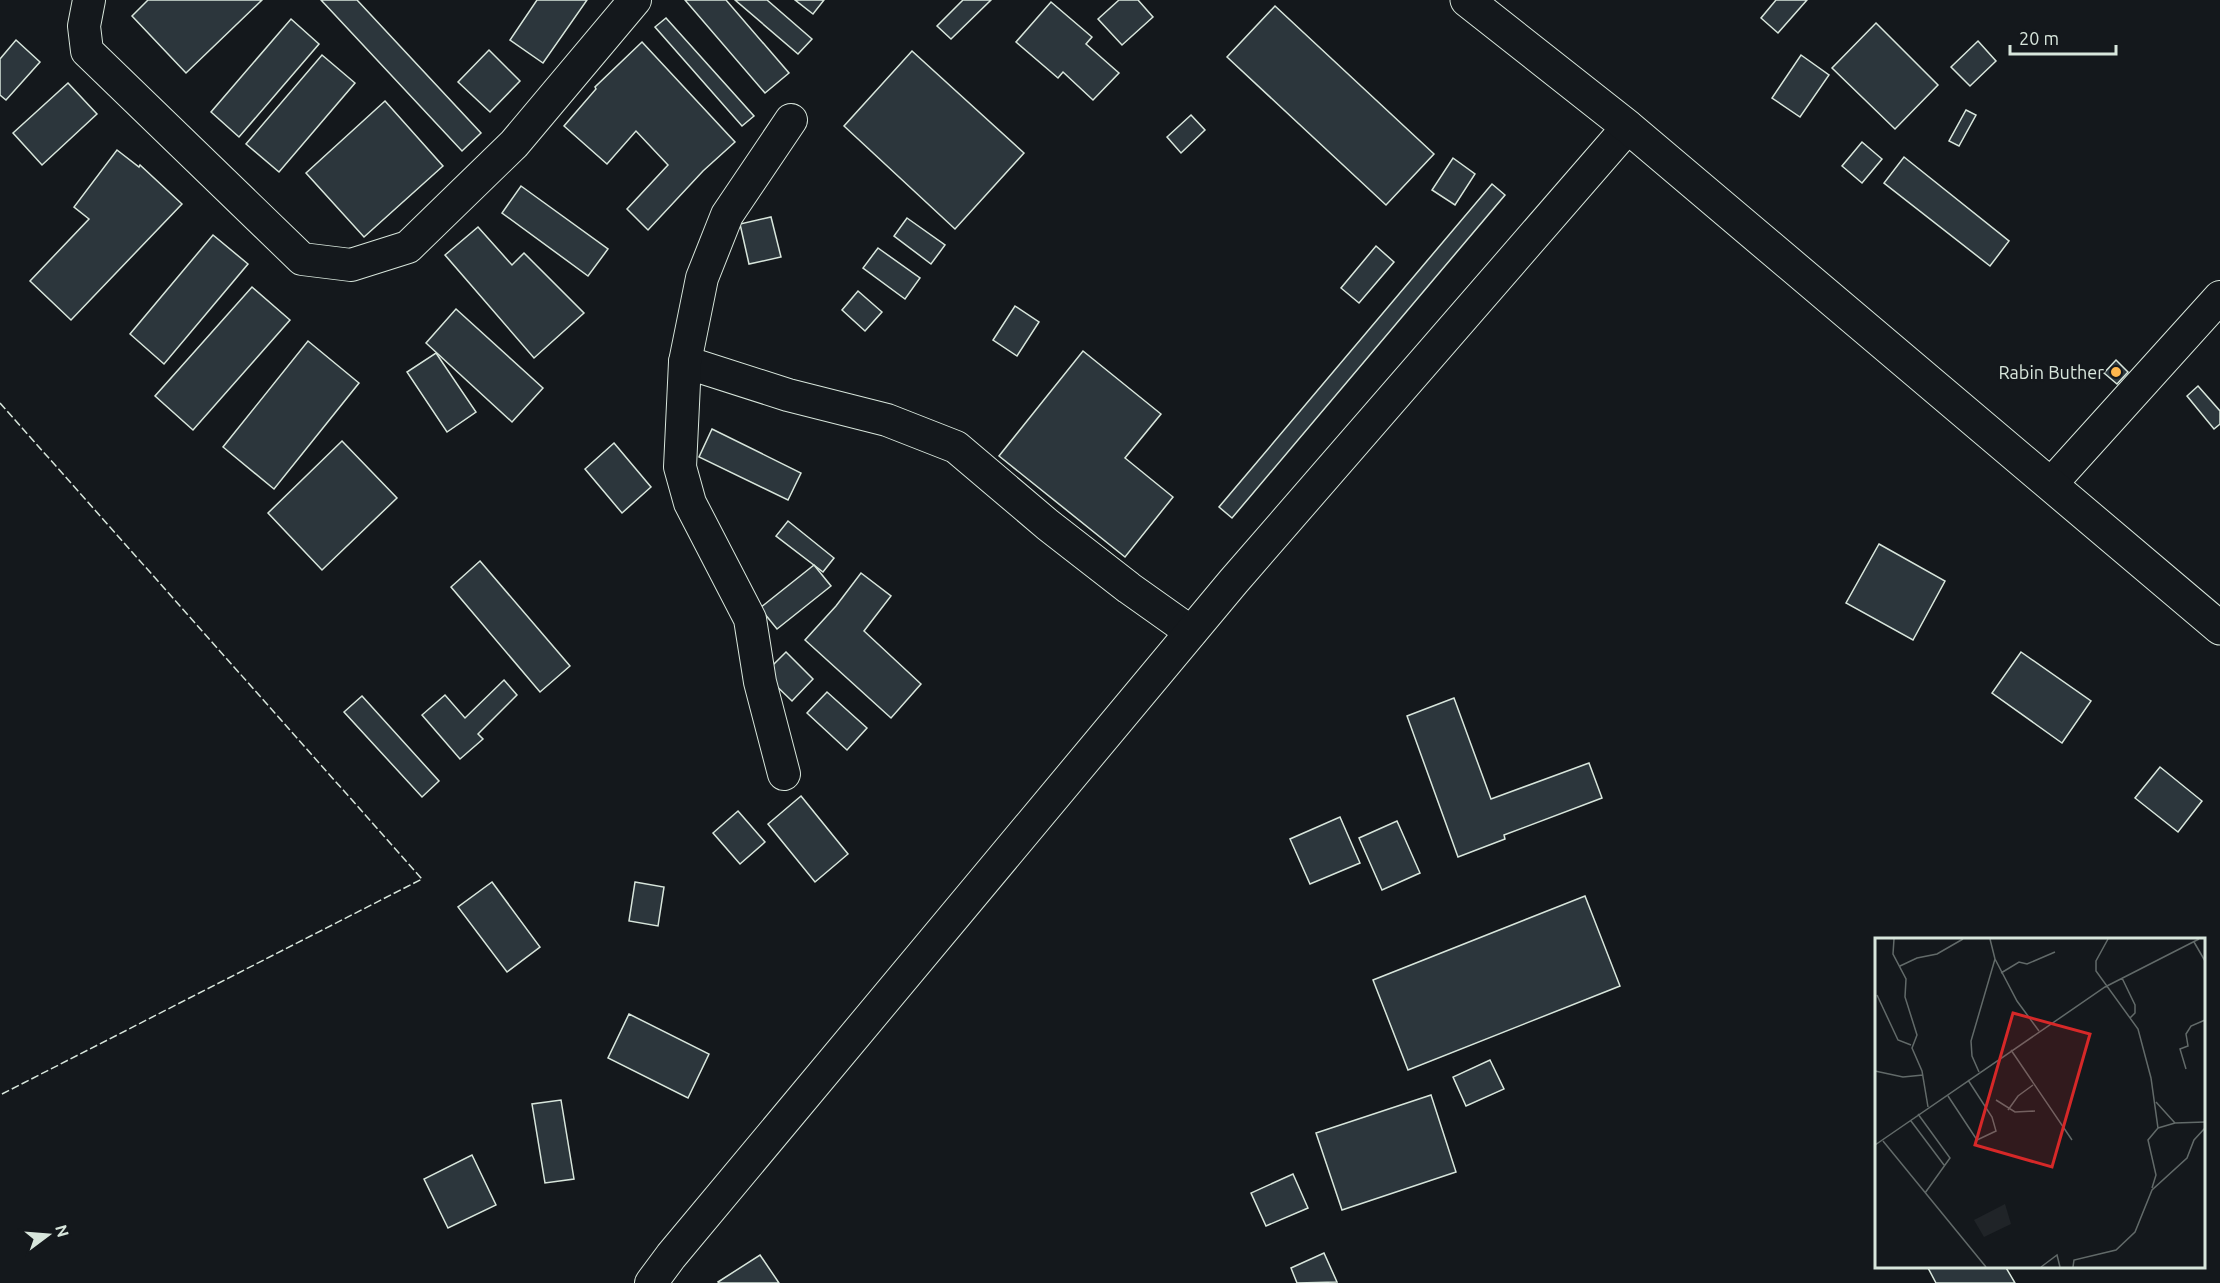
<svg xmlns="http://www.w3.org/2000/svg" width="2220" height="1283" viewBox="0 0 2220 1283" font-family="Ubuntu,sans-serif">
  <rect width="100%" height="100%" fill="#14181c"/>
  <g fill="#2c363c" stroke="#d8e6dc" stroke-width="1.5">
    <polygon points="148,0 262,0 186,73 132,16"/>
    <polygon points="321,0 357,0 481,133 462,151"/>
    <polygon points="537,0 587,0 543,63 510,40"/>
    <polygon points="685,0 726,0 789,73 765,93"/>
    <polygon points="735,0 767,0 812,39 798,54"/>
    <polygon points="795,0 824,0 813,14"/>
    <polygon points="963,0 991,0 951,39 937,26"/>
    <polygon points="1119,0 1138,0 1153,17 1122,45 1098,19"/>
    <polygon points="1776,0 1807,0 1778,33 1761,18"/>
    <polygon points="1051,2 1092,37 1086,44 1119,73 1093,100 1063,72 1058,78 1016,42"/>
    <polygon points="1275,6 1434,154 1386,205 1227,57"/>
    <polygon points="666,18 754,116 742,126 655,27"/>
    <polygon points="291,19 319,44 239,137 211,112"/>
    <polygon points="1876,23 1938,85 1895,129 1832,68"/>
    <polygon points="16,40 40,62 6,100 0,95 0,59"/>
    <polygon points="1978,41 1996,61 1970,86 1951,67"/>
    <polygon points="642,42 735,142 703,171 648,230 627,209 668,165 636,131 607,164 564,126 596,89 595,87"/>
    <polygon points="489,50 520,81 490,112 458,82"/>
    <polygon points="912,51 1024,153 955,229 844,126"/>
    <polygon points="322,55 355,83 279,172 246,144"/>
    <polygon points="1801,55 1829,75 1800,117 1772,98"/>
    <polygon points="68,83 97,114 42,165 13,133"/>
    <polygon points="385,101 443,166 364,237 306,173"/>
    <polygon points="1966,110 1976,115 1959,146 1949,141"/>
    <polygon points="1191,115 1205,130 1181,153 1167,137"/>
    <polygon points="1862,142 1882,159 1862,183 1842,166"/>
    <polygon points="117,150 139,167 140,165 182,204 71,320 30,281 89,219 74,207"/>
    <polygon points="1904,157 2009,241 1990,266 1884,183"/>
    <polygon points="1453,158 1475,174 1455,205 1432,190"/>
    <polygon points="1492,184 1505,195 1232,518 1219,507"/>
    <polygon points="521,186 608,249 588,276 502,213"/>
    <polygon points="771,217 781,257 749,264 740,224"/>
    <polygon points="907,218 945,245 931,264 894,236"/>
    <polygon points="478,227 512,265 524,253 584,313 534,358 445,255"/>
    <polygon points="213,235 248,264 164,364 130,334"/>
    <polygon points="1376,246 1394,262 1359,303 1341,288"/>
    <polygon points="878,248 920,278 905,299 863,268"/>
    <polygon points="252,287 290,320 193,430 155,396"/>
    <polygon points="858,291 882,312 865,331 842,310"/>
    <polygon points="1015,306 1039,322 1017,356 993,340"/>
    <polygon points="456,309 543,388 512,422 426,343"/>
    <polygon points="308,341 359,383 274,489 223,447"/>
    <polygon points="1083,351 1161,414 1125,458 1173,497 1125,557 999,456"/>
    <polygon points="436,353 476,412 447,432 407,372"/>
    <polygon points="2116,360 2128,372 2117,384 2104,373"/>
    <polygon points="2198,386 2220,411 2220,424 2214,429 2187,396"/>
    <polygon points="712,429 801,473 788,500 699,457"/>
    <polygon points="342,441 397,498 322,570 268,513"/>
    <polygon points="614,443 651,487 622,513 585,469"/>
    <polygon points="788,521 834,558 823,572 776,536"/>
    <polygon points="1879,544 1945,581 1913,640 1846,603"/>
    <polygon points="480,561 570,666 540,692 451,587"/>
    <polygon points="814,565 831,586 777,629 760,608"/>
    <polygon points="861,573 891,596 864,631 921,684 891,718 805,640 836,606"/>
    <polygon points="786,652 813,679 792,701 764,674"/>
    <polygon points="2021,652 2091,701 2062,743 1992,693"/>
    <polygon points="504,680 517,695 478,734 483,739 460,759 422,715 445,695 465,718"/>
    <polygon points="827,692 867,728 847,750 807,713"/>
    <polygon points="362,696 439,781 422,797 344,712"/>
    <polygon points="1454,698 1491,799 1589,763 1602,798 1504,835 1505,839 1458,857 1407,716"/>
    <polygon points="2160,767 2202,801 2178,832 2135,798"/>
    <polygon points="801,796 848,854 815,882 768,824"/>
    <polygon points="738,811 765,842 740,864 713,833"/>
    <polygon points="1340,817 1360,863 1310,884 1290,839"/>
    <polygon points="1397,821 1420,873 1382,890 1359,838"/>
    <polygon points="492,882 540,947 507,972 458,907"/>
    <polygon points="635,882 664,887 658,926 629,921"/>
    <polygon points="1585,896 1620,986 1408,1070 1373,980"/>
    <polygon points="629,1014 709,1054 688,1098 608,1058"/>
    <polygon points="1490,1060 1504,1089 1466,1106 1453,1077"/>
    <polygon points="1431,1095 1456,1172 1342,1210 1316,1133"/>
    <polygon points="561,1100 574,1179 545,1183 532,1104"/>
    <polygon points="472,1155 496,1205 448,1228 424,1179"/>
    <polygon points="1293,1174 1308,1208 1266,1226 1251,1193"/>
    <polygon points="1324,1253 1337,1282 1297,1283 1291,1268"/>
    <polygon points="760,1255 779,1283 719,1283 718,1282"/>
    <polygon points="1927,1266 2005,1266 2015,1283 1936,1283"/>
  </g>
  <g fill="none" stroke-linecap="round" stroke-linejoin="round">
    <defs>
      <g id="street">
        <polyline points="89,0 84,26 87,51 302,259 351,265 408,247 514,144 635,0"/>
        <polyline points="685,362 788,395 887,420 956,447 1048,525 1129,588 1191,632"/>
        <polyline points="2051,484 2220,297"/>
        <polyline points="784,774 760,682 750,619 690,503 680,467 685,362 702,278 727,215 791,120"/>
        <polyline points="651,1283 671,1256 1233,582 1628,127"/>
      </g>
      <polyline id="primary" points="1467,0 1628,127 2220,628"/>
    </defs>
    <use href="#street" stroke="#d8e6dc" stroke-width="34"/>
    <use href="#primary" stroke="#d8e6dc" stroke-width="35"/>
    <use href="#street" stroke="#14181c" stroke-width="32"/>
    <use href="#primary" stroke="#14181c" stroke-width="33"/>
    <polyline stroke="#d8e6dc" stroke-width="1.5" stroke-dasharray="8 3" stroke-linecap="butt" points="0,403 422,879 0,1095"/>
  </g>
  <circle fill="#ffb74d" stroke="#14181c" stroke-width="2" cx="2116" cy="372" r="6"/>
  <g text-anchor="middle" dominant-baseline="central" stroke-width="4.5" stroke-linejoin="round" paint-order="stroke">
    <g font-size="18" fill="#d8e6dc" stroke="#14181c" text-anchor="end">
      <text x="2104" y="372">Rabin Buther</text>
    </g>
  </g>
  <g transform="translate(1875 938)">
    <rect width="330" height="330" fill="#14181c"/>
    <path d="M 130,266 L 136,286 L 109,299 L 99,282 Z" fill="#202428"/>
    <path fill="none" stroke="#626a69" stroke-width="1.5" d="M 19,1 L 18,16 L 31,41 L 30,59 L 42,97 L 37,110 L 47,133 L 53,169M 233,1 L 221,23 L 221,33 L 263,91 L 276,140 L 283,190 L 300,185 L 330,184M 319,4 L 330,23M 120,21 L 142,63 L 164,93M 25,28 L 42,20 L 62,16 L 88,1M 126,35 L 144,24 L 152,26 L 180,14M 247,40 L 260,67 L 260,75 L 255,80M 2,57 L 23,102 L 36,107M 136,112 L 197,202M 311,131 L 305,111 L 313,108 L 311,96 L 316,88 L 330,82M 0,133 L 28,139 L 48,137M 104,134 L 97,118 L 96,103 L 120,21 L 115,1M 73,158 L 102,202 L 121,193 L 117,179 L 93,142M 121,162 L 140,174 L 160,173M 281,164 L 300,185M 133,172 L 143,158 L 158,147M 43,176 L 75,220 L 50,255M 36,183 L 69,227M 8,203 L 111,329M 0,207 L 230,49 L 324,1M 277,250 L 281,237 L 273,202 L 283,190M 166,329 L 182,317 L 185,329M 198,329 L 199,322 L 241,312 L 260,294 L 277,252 L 312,220 L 319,202 L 330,190"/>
    <path fill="#d62828" fill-opacity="0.15" stroke="#d62828" stroke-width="3" d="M 138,75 L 215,96 L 177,229 L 100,207 Z"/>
    <rect width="330" height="330" fill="none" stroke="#d8e6dc" stroke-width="3"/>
  </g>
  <g transform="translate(48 1235) rotate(74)" stroke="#14181c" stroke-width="4.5" paint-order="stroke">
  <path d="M0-4.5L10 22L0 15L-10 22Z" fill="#d8e6dc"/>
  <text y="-9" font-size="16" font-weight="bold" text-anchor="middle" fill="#d8e6dc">N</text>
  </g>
  <path d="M2010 45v9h106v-9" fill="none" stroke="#d8e6dc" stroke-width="3"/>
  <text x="2019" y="45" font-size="18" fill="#d8e6dc" stroke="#14181c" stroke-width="4.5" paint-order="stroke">20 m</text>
</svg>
